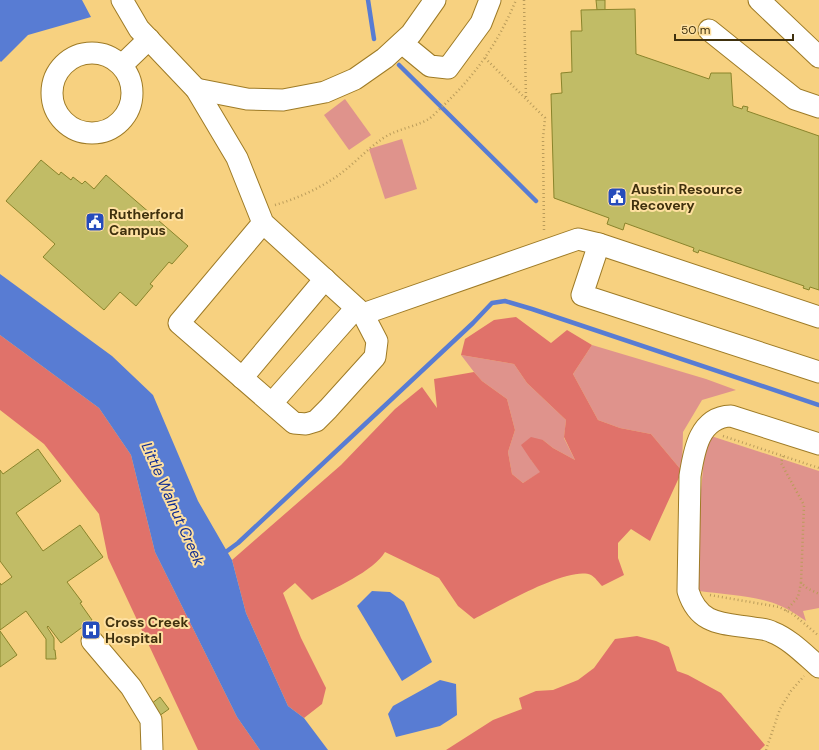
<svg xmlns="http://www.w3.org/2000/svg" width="819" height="750" viewBox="0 0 819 750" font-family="'DM Sans',sans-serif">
  <rect width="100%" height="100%" fill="#f7d180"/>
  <g fill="#df938c">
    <polygon points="345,99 371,135 349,150 324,115"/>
    <polygon points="402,139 417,189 385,199 369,149"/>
    <polygon points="592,345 706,379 736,390 702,400 683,432 682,471 651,434 620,428 598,420 573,374"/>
    <polygon points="461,355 514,364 527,383 566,420 564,438 575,460 553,448 543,440 531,460 541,472 523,483 512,474 508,452 515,430 507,399 482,381 474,372"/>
    <path d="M 711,436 L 819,471 L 819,608 L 803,611 L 806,621 C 797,615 787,608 776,604 C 755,596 722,594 699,591 L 697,586 L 701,490 L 704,458 Z"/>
  </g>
  <g fill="#e0726a">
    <path d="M 516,317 L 551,343 L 567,330 L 592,345 L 573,374 L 598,420 L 620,428 L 651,434 L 682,471 L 650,541 L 631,529 L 618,543 L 618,558 L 624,575 L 602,586 C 599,583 595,577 591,575 C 569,565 496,608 474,619 L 458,606 L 439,578 L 385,552 C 374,571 333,589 312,600 L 295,583 L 283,593 L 301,638 L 326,688 L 322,704 L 304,718 L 288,706 L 246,613 L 232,560 L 341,465 L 395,409 L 422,387 L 437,408 L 434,379 L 474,372 L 482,381 L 507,399 L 515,430 L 508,452 L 512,474 L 523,483 L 540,472 L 531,460 L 521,445 L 531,437 L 543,440 L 553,448 L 575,460 L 564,437 L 566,420 L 527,383 L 514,364 L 461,355 L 465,339 L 494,320 Z"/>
    <polygon points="0,335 99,408 131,455 155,552 237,717 260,750 198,750 108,558 99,514 44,444 0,410"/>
    <polygon points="637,636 656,641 669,647 677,671 688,675 721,693 765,745 760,750 446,750 493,720 522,709 519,698 536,691 553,690 578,680 594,668 615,639"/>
  </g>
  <g fill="#587cd3">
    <polygon points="0,0 82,0 91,17 28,35 1,62 0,61"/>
    <polygon points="0,274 112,356 153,395 198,501 232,560 246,613 288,706 304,718 328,750 260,750 237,717 155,552 131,455 99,408 0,335"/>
    <polygon points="372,591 390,592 404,602 432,662 402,681 357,606"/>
    <polygon points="440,680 456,684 457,715 440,726 396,737 388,714 393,706"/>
  </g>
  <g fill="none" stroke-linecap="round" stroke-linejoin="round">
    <g stroke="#587cd3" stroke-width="4.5">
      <polyline points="368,0 374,39"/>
      <polyline points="399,65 536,201"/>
      <polyline points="223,554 238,543 473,323 492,303 505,301 532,309 819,405"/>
    </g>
  </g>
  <g fill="#c1bc66" stroke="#8a842b">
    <polygon points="596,0 605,0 605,10 597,10"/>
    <polygon points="635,9 636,54 709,79 711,73 731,73 733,106 742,109 743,106 748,107 747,111 819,136 819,290 810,287 809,290 803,288 804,286 699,250 698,253 693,251 694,248 625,223 623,230 607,224 609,218 554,198 551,94 562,93 561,73 572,72 571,31 582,31 581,10"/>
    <polygon points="41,160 59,175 61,172 71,180 73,177 82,184 85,181 94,189 106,175 188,246 172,264 169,262 150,284 153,286 136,306 120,292 104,310 43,257 55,244 6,201"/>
    <polygon points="38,449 61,481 16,513 43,551 80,525 103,557 67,582 82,602 80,603 92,620 61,643 48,626 47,627 54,638 54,650 55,650 56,659 46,659 46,639 26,611 0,630 0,583 1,585 12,577 0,561 0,470 3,474"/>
    <polygon points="0,631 17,655 0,667"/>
    <polygon points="160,697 169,709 159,716 151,704"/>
  </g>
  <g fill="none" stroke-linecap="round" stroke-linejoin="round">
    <defs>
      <g id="minor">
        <polyline points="122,0 139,29 196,89 237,158 263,223 363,314 377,341 375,357 328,409 316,421 306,424 294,423 179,323 263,223"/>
        <polyline points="759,0 819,57"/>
        <polyline points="709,30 795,99 819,107"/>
        <polyline points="402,43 430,66 448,68 481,23 490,0"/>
        <circle cx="92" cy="93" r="40"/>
        <polyline points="122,65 149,39"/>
        <polyline points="196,89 247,99 283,100 325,92 355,79 385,58 411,34 435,0"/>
        <polyline points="599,244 582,295 819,372"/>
        <polyline points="363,314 578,239 599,244 819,317"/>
        <polyline points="242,378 325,279"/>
        <polyline points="272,403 356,308"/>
        <path d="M 819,444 L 731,416 C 699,417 694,451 690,476 L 688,591 C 699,626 723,623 754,628 C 760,629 767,629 772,632 C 790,639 805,655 819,667"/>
        <polyline points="92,641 131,687 151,720 152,750"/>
      </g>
    </defs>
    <use href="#minor" stroke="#9e7b26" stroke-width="23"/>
    <g stroke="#ba9c5a" stroke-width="2.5" stroke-dasharray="1 3" stroke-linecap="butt">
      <polyline points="524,0 526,99"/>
      <polyline points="485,58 545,118 543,138 544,231"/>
      <path d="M 275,205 C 296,199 318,189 336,177 C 352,166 366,150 382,139 C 396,129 412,128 427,120 C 433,117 439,109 445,104 C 477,73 499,41 516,0"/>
      <polyline points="723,436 819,468"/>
      <polyline points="783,456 781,463 804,505 801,583 807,588 819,594"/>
      <polyline points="710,595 779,607 793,614 819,636"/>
      <polyline points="786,611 798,597 801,583"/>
      <polyline points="766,750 780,709 791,691 804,676"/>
    </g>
    <use href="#minor" stroke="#fff" stroke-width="21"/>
  </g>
  <defs>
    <symbol id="civic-square" viewBox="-11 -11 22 22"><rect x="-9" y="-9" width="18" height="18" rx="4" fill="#264cbb" stroke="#fee0a0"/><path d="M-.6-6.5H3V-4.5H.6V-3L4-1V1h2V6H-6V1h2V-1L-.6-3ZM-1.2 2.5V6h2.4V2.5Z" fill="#fff"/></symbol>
    <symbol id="hospital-square" viewBox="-11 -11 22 22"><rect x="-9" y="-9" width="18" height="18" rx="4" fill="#264cbb" stroke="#fee0a0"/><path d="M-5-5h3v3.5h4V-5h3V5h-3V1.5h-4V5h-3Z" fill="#fff"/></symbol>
  </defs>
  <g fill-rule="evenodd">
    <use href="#civic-square" x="606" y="186" width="22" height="22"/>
    <use href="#civic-square" x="84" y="211" width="22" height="22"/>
    <use href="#hospital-square" x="80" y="619" width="22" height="22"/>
  </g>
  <g text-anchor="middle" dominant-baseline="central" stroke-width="4" stroke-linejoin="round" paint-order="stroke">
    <g font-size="14" font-weight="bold" fill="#40310e" stroke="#fee0a0" text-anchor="start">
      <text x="631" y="189">Austin Resource<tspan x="631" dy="16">Recovery</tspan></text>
      <text x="109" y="214">Rutherford<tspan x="109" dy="16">Campus</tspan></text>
      <text x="105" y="622">Cross Creek<tspan x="105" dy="16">Hospital</tspan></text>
    </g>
    <g font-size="15" font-style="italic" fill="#102d92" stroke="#fee0a0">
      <text transform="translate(173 504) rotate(66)">Little Walnut Creek</text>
    </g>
  </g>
  <path d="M675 34v6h118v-6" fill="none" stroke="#40310e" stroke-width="2"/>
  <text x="681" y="34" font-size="12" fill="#40310e" stroke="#fee0a0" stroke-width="3" paint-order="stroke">50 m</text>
</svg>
